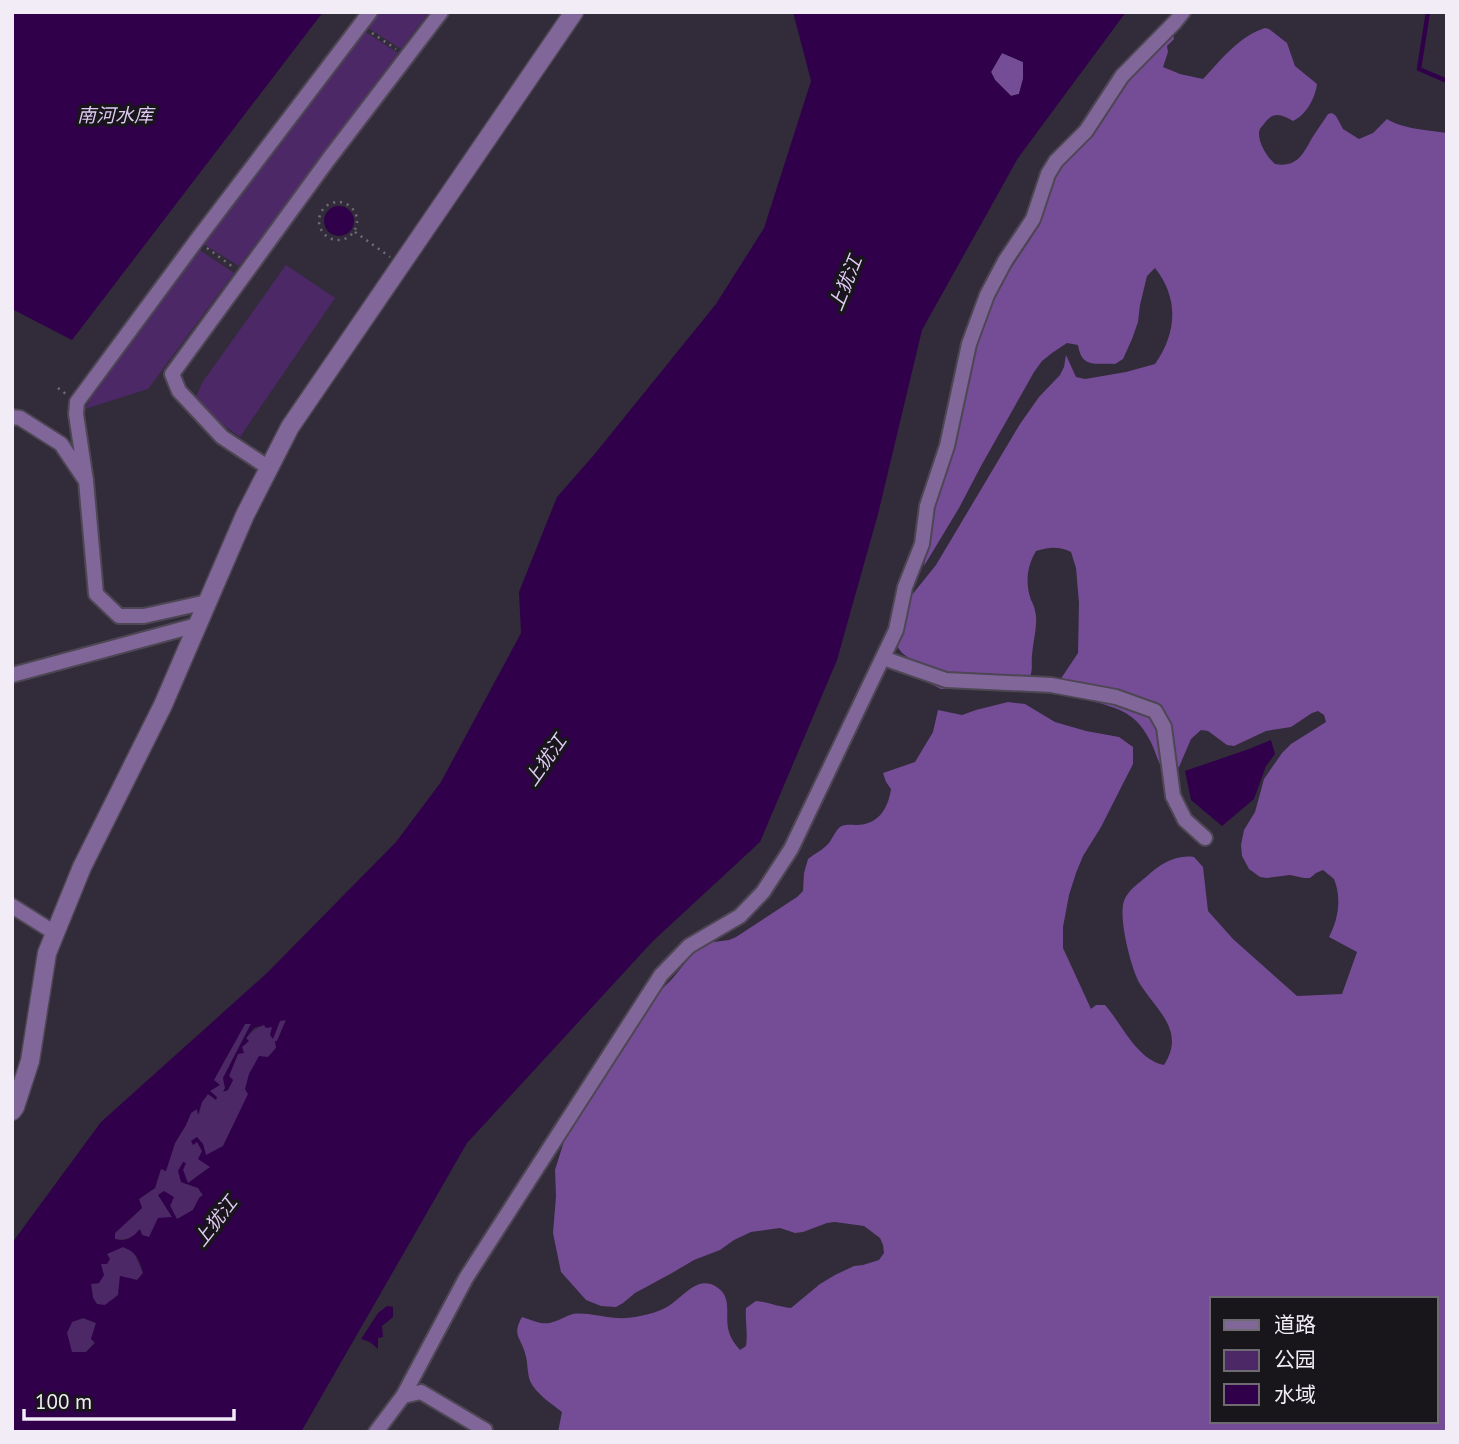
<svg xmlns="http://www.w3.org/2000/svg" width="1459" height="1444" viewBox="0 0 1459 1444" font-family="'PT Sans','Noto Sans SC',sans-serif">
  <rect width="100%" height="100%" fill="#322b39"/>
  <g fill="#4c2867">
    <polygon points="375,12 429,12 401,49 365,26"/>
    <polygon points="361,29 398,53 239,266 202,243"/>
    <polygon points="198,249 234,273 148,389 85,409 96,388"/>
    <polygon points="286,265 335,298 240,437 198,407 196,397 202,383"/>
    <path d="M 286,1020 L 277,1041 L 276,1048 L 268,1057 L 223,1146 L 206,1156 L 203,1144 L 197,1138 L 191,1141 L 197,1141 L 210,1167 L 188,1183 L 183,1170 L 183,1162 L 181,1182 L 198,1188 L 203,1196 L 199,1198 L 193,1210 L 177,1220 L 164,1191 L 172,1217 L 149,1237 C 137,1233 127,1242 114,1239 L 115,1233 L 142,1208 L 139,1199 L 155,1188 L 161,1168 L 165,1171 L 175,1143 L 186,1125 L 191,1112 L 197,1109 L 199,1114 L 202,1102 L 208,1094 L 215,1099 L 210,1091 L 213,1080 L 245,1024 L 251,1023 L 223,1078 L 225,1088 L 224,1091 L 228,1090 L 233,1080 L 229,1076 L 238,1054 L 244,1052 L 242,1047 C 252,1025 264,1025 286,1020 Z"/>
    <polygon points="123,1247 133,1251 143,1273 137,1280 120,1276 118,1295 105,1306 97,1304 93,1298 91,1284 99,1283 101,1263 107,1263 110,1259 106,1254"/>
    <polygon points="83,1318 96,1323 91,1339 95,1342 86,1352 71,1352 67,1333 72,1322"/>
  </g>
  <g fill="#754c96" fill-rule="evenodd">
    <path d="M 1265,28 L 1269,29 L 1287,43 L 1295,66 L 1317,84 C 1315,99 1306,115 1293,121 C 1281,114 1273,111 1264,124 C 1261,127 1259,129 1259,134 C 1259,144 1267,157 1275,164 C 1297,168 1303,154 1312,138 C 1317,130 1323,122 1328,114 L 1332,113 L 1336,116 L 1343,129 L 1359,139 L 1373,133 L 1387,119 C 1402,129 1429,130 1447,133 L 1447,1432 L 558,1432 L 562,1412 C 551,1403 537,1395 530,1381 C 527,1373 528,1362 525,1353 C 520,1336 512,1335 522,1317 C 532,1320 543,1326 553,1322 C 560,1320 566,1316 573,1314 C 585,1312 603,1317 616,1318 C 630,1319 650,1315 663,1309 C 681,1302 696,1272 718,1288 C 733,1298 724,1317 729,1332 C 731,1339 735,1344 740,1350 L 746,1346 C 748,1333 745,1321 746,1308 L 756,1301 C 768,1302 778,1307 791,1308 L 820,1284 L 835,1275 L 854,1266 L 863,1265 L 879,1260 L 884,1253 L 883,1245 L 880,1238 L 864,1226 L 835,1222 L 827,1223 L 803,1232 L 795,1233 L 780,1228 L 751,1232 L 734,1240 L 720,1250 L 694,1260 L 672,1273 L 635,1293 L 623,1303 L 616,1307 L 601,1306 L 586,1300 L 561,1272 L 553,1233 L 556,1196 L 555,1170 L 565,1138 L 631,1035 L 649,1002 L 672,979 L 698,947 L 706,943 L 729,940 L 736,937 L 797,897 L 803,891 L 804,873 L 808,859 C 814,854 821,851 826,846 C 832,841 834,832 840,827 C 844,824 851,825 856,825 C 879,825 888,808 891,789 L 886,782 L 883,773 L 915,762 L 933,732 L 938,710 L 962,715 L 976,710 L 1008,702 L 1025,704 L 1055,722 L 1086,731 L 1119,737 L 1133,747 L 1133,764 L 1101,827 L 1083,856 L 1076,873 L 1069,895 L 1063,927 L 1063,948 L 1091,1009 L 1096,1005 L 1105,1005 C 1122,1024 1137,1060 1164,1065 C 1186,1031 1157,1011 1140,984 C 1131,969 1118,917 1124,901 C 1127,891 1139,883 1146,877 C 1159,865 1175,854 1194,857 L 1203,867 L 1208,911 L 1233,939 L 1297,996 L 1342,994 L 1357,952 L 1329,937 C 1338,920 1342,898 1334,879 L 1323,870 L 1316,873 L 1310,878 L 1304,878 L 1290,875 L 1267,878 L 1260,877 L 1249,869 L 1242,856 L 1241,845 L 1244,830 L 1255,812 L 1264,779 L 1282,753 L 1291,744 L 1326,722 L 1324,715 L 1318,711 L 1312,713 L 1291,727 L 1266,731 L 1234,746 L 1227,745 L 1208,731 L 1201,730 L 1191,739 L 1179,767 L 1164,772 C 1157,761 1155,748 1148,737 C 1144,730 1138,721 1130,716 C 1115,704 1076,698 1056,694 L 1062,677 L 1078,653 L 1079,603 L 1076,568 L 1071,552 C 1059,546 1048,547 1036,551 C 1027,566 1025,583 1031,600 C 1034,606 1035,609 1036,616 C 1037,629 1033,642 1032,655 C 1031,666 1034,672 1027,682 L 997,689 L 941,689 L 931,684 L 921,667 L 902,653 L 896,645 L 911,596 L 936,565 L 1020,424 L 1039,397 L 1060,375 L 1064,367 L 1066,355 L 1076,377 L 1085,379 L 1126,372 L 1155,364 C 1177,333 1179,298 1155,268 L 1147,276 L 1140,305 L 1138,322 L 1132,339 L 1123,359 L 1115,364 C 1097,362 1082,370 1078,345 L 1067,343 L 1052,353 L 1042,361 L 1034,372 L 981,466 L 959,508 L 924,566 L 936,500 L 976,342 L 997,284 L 1004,279 L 1039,226 L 1055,176 L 1060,168 L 1131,74 L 1168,36 L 1173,34 L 1174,39 L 1167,46 L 1168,52 L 1163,67 L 1180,74 L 1203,79 C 1221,60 1239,36 1265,28 ZM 1212,1299 L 1436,1299 L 1436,1421 L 1212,1421 Z"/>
    <polygon points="1002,53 1023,62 1023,79 1019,94 1011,96 995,80 991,72"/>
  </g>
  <g fill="#30004a" fill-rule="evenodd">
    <polygon points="12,12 323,12 72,340 12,309"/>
    <path d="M 793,12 L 1126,12 L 1018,158 L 922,330 L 878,514 L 837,660 L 760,842 L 653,941 L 467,1143 L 301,1432 L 12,1432 L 12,1243 L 101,1122 L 267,973 L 396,842 L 441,782 L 521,633 L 519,592 L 557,497 L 593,456 L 716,304 L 764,228 L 811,81 ZM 1002,53 L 1023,62 L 1023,79 L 1019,94 L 1011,96 L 995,80 L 991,72 ZM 286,1020 L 277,1041 L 275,1041 L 276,1048 L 268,1057 L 259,1056 L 249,1074 L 245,1089 L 248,1094 L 223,1146 L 206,1155 L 203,1144 L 197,1137 L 191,1141 L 193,1145 L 197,1142 L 202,1151 L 198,1159 L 210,1167 L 188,1183 L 183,1170 L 186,1163 L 183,1162 L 178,1171 L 181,1182 L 198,1188 L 203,1195 L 199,1198 L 193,1210 L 177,1219 L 170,1206 L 174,1197 L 164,1191 L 158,1195 L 172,1217 L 158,1218 L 149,1237 L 142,1235 L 140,1229 C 132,1238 126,1242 115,1239 L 115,1233 L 142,1208 L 139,1199 L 155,1188 L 161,1169 L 166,1171 L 175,1143 L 186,1125 L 191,1113 L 197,1109 L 198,1115 L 202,1102 L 208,1094 L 216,1100 L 217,1097 L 210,1091 L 220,1085 L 214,1080 L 245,1024 L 251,1024 L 223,1078 L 225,1088 L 223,1092 L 228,1090 L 233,1080 L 229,1076 L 238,1054 L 244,1053 L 242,1047 L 249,1041 L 246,1038 L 254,1028 L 264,1025 L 266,1028 L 272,1027 L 270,1035 L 273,1039 L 280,1021 ZM 123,1247 C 136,1252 139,1259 143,1273 L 137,1280 L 120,1276 L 118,1295 L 105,1305 L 97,1304 L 93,1298 L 91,1284 L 99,1283 L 104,1275 L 101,1264 L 107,1264 L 110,1259 L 107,1254 ZM 83,1318 L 96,1323 L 91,1339 L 95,1343 L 86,1352 L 72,1352 L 67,1333 L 72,1322 Z"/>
    <circle cx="339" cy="221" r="15"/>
    <polygon points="1271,740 1275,754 1266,766 1254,799 1222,826 1191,800 1185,771 1249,749"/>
    <polygon points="387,1306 393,1307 393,1317 382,1326 383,1337 378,1338 378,1349 370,1342 361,1339 378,1313"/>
  </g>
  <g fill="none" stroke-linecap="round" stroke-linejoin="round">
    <polyline stroke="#30004a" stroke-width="4.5" points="1428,12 1419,69 1447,81"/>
    <defs>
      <g id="minor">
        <polyline points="12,417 20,418 61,444 86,481 96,594 119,616 144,616 207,602"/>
        <polyline points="269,468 222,437 179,391 172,374 328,160 441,12"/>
        <polyline points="86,481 76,414 77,402 196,241 370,12"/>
        <polyline points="883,658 946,680 1051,685 1116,697 1155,711 1164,727 1173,796 1185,820 1205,838"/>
        <polyline points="12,675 197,625"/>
        <polyline points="12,906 55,933"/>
        <polyline points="403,1396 421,1392 485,1430"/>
        <polyline points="376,1432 403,1396 466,1278 661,975 689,946 740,916 763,892 791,849 896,630 905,587 922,544 927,506 947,446 969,344 987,295 1005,261 1033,219 1048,174 1056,161 1086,131 1122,76 1175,22 1183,12"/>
      </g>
      <polyline id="tertiary" points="12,1111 15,1107 30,1061 47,953 82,867 163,705 245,515 290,427 574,12"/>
    </defs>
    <use href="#minor" stroke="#4d4653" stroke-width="18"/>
    <use href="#tertiary" stroke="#4d4653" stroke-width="21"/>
    <g stroke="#726b78" stroke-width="2.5" stroke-dasharray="2 5" stroke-linecap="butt">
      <polyline points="372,33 396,49"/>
      <circle cx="338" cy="221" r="19"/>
      <polyline points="355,232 390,257"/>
      <polyline points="207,248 233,267"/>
      <polyline points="58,388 66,394"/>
    </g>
    <use href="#minor" stroke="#816699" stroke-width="14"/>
    <use href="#tertiary" stroke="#816699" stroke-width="18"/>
  </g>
  <g text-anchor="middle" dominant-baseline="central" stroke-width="7" stroke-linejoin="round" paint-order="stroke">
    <g font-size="19" font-style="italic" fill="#dfcaf4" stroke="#18151b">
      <text x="115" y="115">南河水库</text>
      <text transform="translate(845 283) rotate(-68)">上犹江</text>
      <text transform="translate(545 760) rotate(-55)">上犹江</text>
      <text transform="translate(215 1221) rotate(-52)">上犹江</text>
    </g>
  </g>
  <rect width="1459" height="1444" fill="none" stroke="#f1ecf6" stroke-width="28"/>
  <rect x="1210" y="1297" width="228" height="126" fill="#18151b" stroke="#6f6b73" stroke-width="2"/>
  <rect x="1224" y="1320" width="35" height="10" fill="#816699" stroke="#6f6b73" stroke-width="2"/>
  <text x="1274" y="1332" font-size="21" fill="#f1ecf6">道路</text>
  <rect x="1224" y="1350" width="35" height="21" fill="#4c2867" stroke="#6f6b73" stroke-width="2"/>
  <text x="1274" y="1367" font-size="21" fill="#f1ecf6">公园</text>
  <rect x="1224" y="1384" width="35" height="21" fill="#30004a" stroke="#6f6b73" stroke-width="2"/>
  <text x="1274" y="1402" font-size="21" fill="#f1ecf6">水域</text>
  <path d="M24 1409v10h210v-10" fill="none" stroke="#f1ecf6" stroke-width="3.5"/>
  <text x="35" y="1409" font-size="21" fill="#f1ecf6" stroke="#18151b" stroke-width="5" paint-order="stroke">100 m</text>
</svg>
